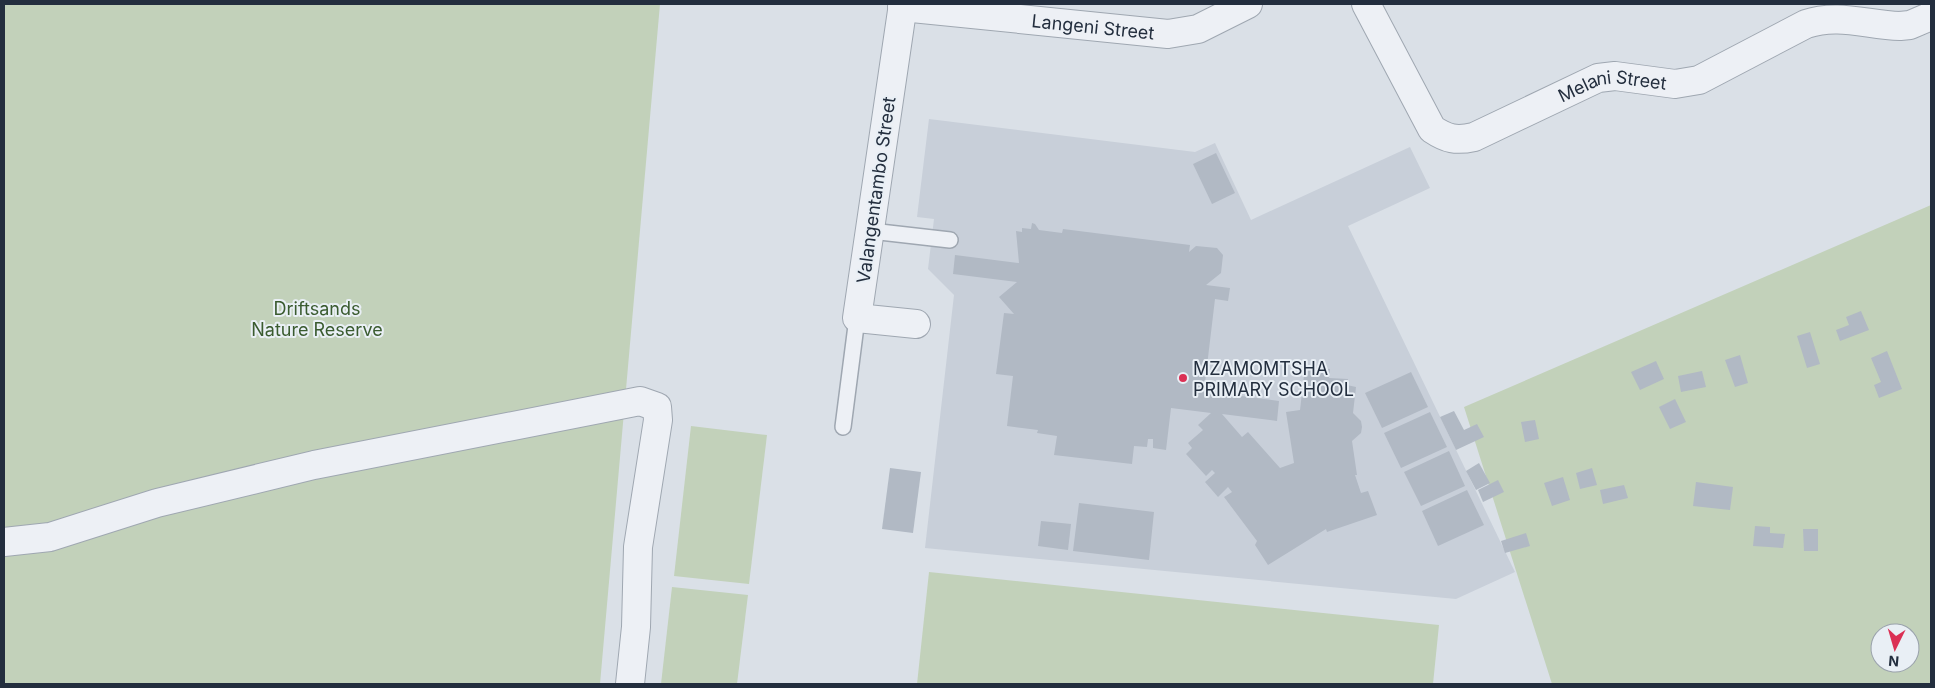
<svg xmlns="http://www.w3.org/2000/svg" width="1935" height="688" viewBox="0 0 1935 688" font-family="Inter,sans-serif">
  <rect width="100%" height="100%" fill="#dae0e7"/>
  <polygon fill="#c8cfd9" points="929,119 1195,152 1215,143 1251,220 1410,147 1430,188 1348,226 1515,572 1456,599 925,548 954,295 928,269 934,219 917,217"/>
  <g fill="#c2d1ba" fill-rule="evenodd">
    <polygon points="4,4 660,4 600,684 4,684"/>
    <path d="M 1931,205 L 1931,684 L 1552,684 L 1464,407 ZM 1880,633 L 1910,633 L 1910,663 L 1880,663 Z"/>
    <polygon points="691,426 767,435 749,584 674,576"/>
    <polygon points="929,572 1439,625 1433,684 917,684"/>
    <polygon points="672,587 748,595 737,684 661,684"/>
  </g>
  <g fill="#b1b9c4">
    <polygon points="1216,153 1235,193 1212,204 1193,164"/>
    <polygon points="1032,223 1035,224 1039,230 1062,233 1063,229 1190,245 1189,252 1196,246 1217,248 1223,255 1221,273 1206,285 1230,288 1228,301 1215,299 1204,391 1279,401 1277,421 1222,414 1242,437 1248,432 1280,468 1294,463 1286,412 1300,410 1305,367 1330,369 1329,378 1348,379 1347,385 1356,387 1353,413 1361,421 1362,427 1361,433 1352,441 1357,475 1355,475 1361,493 1368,491 1377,515 1327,532 1326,529 1268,565 1255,545 1257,541 1224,497 1232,492 1228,487 1218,497 1205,482 1215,473 1212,470 1206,476 1186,454 1192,448 1188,443 1203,430 1198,425 1211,413 1171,408 1166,450 1153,448 1153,439 1148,439 1147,447 1134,446 1132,464 1054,455 1057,436 1037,433 1038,430 1007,426 1013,376 996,374 1004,313 1014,314 999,297 1017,282 953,274 955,255 1019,263 1016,231 1022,232 1022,228 1031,229"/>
    <polygon points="1861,311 1869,330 1840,341 1836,330 1849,325 1846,317"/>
    <polygon points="1810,332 1820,364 1807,368 1797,336"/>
    <polygon points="1887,351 1902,389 1879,398 1874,385 1881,382 1871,358"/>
    <polygon points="1740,355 1748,383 1735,387 1725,360"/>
    <polygon points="1656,361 1664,379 1640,390 1631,372"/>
    <polygon points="1702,371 1706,387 1681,392 1678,376"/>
    <polygon points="1411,372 1428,407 1382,428 1365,393"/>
    <polygon points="1675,399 1686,422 1670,429 1659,407"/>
    <polygon points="1454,411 1464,430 1477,424 1484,437 1456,450 1440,417"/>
    <polygon points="1430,412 1447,447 1401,468 1384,433"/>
    <polygon points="1535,420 1539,439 1525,442 1521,422"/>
    <polygon points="1449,451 1465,486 1421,506 1404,472"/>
    <polygon points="1479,463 1490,483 1476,490 1466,471"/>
    <polygon points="890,468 921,472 913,533 882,529"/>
    <polygon points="1592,468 1597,485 1580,489 1576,473"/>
    <polygon points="1563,477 1570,500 1552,506 1544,483"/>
    <polygon points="1498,480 1504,492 1483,502 1478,490"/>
    <polygon points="1696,482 1733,487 1730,510 1693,506"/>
    <polygon points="1624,485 1628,498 1603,504 1600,490"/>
    <polygon points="1467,490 1484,525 1438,546 1422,511"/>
    <polygon points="1079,503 1154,512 1149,560 1073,551"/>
    <polygon points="1041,521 1071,524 1068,550 1038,546"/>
    <polygon points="1755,526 1770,527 1770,533 1785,534 1783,548 1753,546"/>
    <polygon points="1803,529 1818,529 1818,551 1804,551"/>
    <polygon points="1526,533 1530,546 1505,553 1501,541"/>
  </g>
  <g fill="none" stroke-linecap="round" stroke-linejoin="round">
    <defs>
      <g id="lane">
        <polyline points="871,231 950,240"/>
        <polyline points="843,427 857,318"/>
      </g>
      <g id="street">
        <polyline points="903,4 857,318 916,324"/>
        <path id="s1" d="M 1366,4 L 1432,129 C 1447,139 1456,141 1474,137 L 1598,78 L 1615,76 L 1675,84 L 1699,80 L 1806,24 C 1838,13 1867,25 1900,26 L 1910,25 L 1931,16"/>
        <path id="s2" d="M 902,7 L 1168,34 L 1198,29 L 1248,4"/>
        <polyline points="4,542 50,537 157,503 314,465 640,401 657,407 658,420 638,547 636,627 630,684"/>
      </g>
    </defs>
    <use href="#lane" stroke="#9fa7b1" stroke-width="18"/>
    <use href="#street" stroke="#9fa7b1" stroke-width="30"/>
    <use href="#lane" stroke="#edf0f5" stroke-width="15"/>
    <use href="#street" stroke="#edf0f5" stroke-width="28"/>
  </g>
  <circle fill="#db3054" stroke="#e9eff5" stroke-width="2" cx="1183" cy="378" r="5"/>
  <g text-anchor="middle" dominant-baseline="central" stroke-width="4" stroke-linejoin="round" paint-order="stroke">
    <g font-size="18" fill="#232e3e" stroke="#e9eff5">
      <text stroke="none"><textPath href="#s2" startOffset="192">Langeni Street</textPath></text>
      <text stroke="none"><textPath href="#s1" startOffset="336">Melani Street</textPath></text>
      <text transform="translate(876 190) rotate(-82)">Valangentambo Street</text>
    </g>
    <g font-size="18" fill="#3a5b2f" stroke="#e9eff5">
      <text x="317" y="308">Driftsands<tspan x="317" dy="21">Nature Reserve</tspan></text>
    </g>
    <g font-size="18" fill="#232e3e" stroke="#e9eff5" text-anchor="start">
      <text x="1193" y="368">MZAMOMTSHA<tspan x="1193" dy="21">PRIMARY SCHOOL</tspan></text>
    </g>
  </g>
  <rect width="1935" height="688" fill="none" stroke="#232e3e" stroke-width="10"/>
  <g transform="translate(1895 648) rotate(185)"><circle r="24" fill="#e9eff5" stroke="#9aa2ac"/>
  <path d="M0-4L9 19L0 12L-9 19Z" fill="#db3054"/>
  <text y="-8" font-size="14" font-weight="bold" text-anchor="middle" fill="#232e3e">N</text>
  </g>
</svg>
